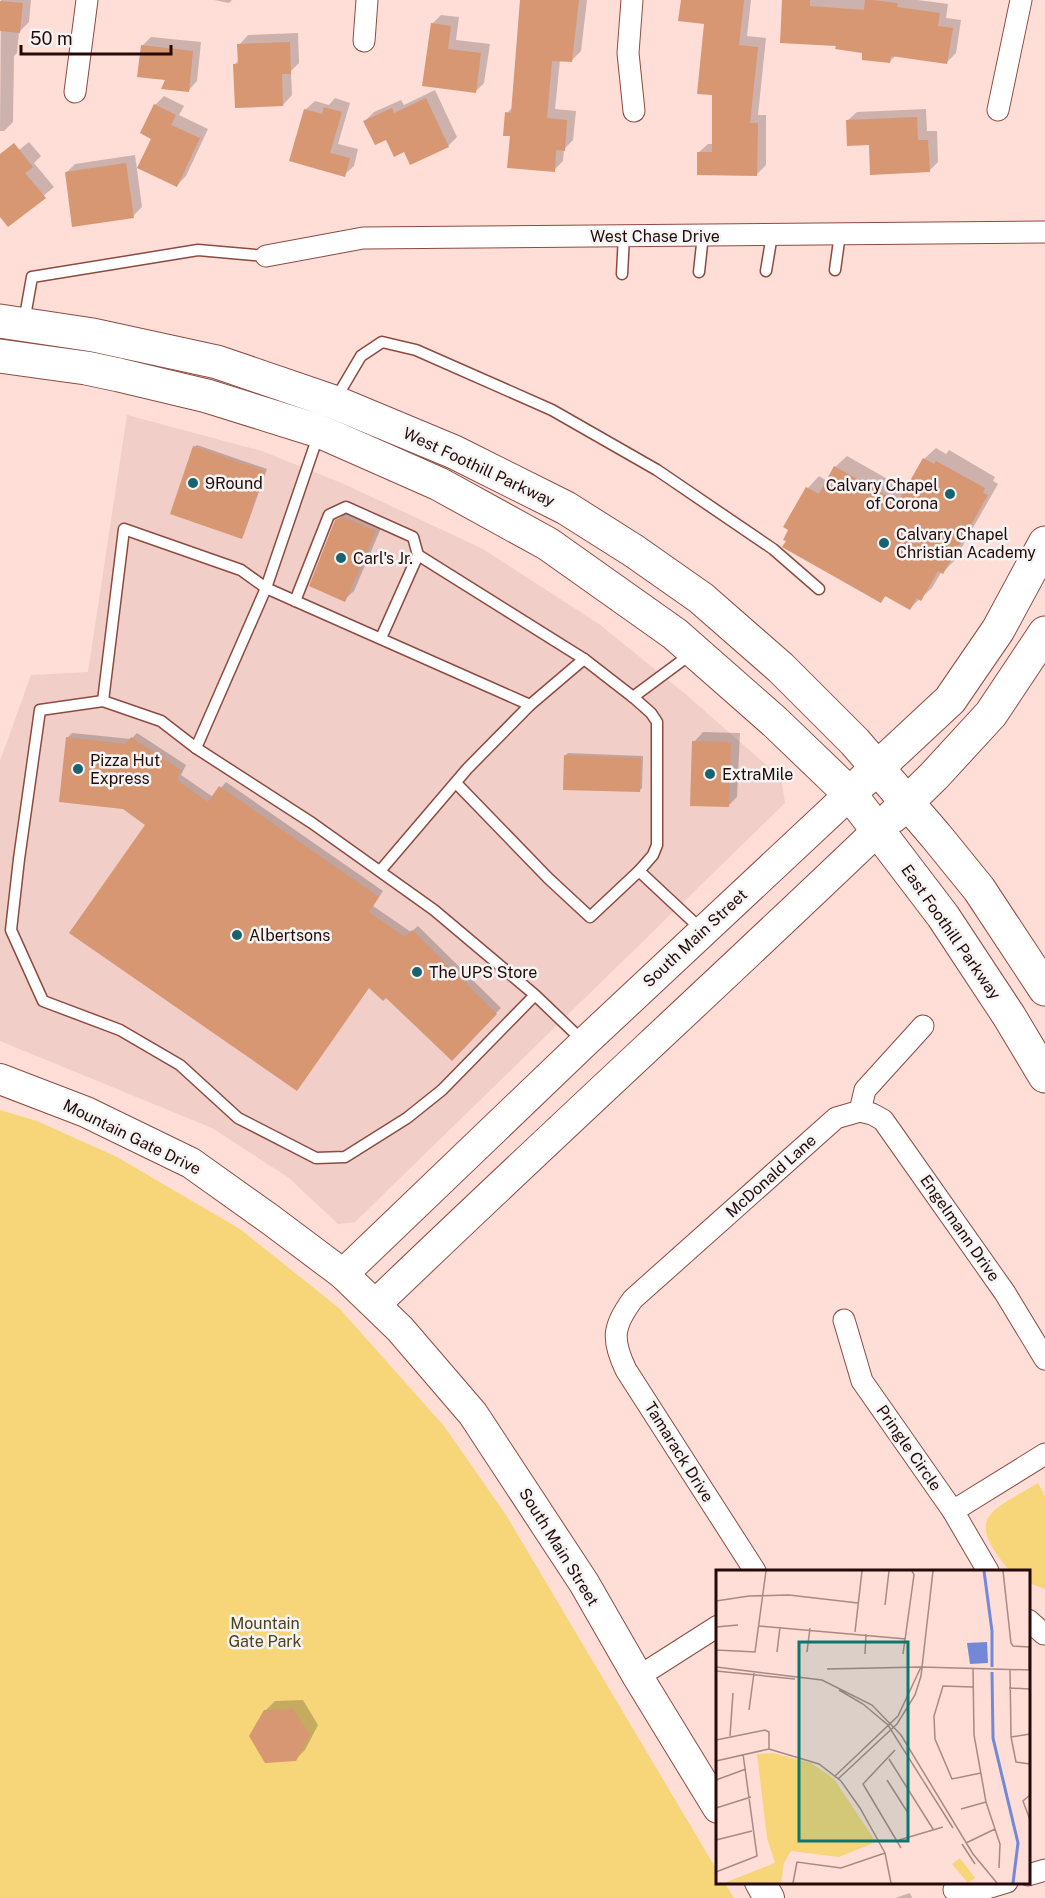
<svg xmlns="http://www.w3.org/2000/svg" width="1045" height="1898" viewBox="0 0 1045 1898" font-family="'Public Sans',sans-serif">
  <rect width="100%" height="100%" fill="#ffded8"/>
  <polygon fill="#f1cec8" points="127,415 262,451 344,484 483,549 599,624 683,692 781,778 785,803 355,1222 338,1224 289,1178 212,1128 0,1041 0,761 31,675 88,672"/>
  <g fill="#f6d679">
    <polygon points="0,1110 37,1121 117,1157 240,1229 339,1308 444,1426 506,1515 718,1872 718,1882 724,1882 734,1898 0,1898"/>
    <path d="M 1038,1483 L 1045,1496 L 1045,1589 L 1029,1583 L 1028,1571 L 1009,1570 C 964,1516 990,1512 1038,1483 Z"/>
  </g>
  <g fill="#0003">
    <polygon points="1,0 31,0 29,22 19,32 17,53 14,56 13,122 4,131 0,131"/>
    <polygon points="214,0 232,0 229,3"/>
    <polygon points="522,0 587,0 581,51 571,61 560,60 555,109 576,111 573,140 564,149 563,161 554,170 507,113 513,107"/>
    <polygon points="682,0 751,0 747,36 766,38 758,115 766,115 766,165 757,174 698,153 708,144 713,144 714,94 705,23"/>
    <polygon points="783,0 918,0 948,4 946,18 961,20 956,53 947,62 896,55 890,61 837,44"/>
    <polygon points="441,15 459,17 456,40 490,44 484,83 475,92 432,24"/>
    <polygon points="298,33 299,63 291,71 292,95 283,105 234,65 239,60 239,45 248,35"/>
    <polygon points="151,37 201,42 197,81 188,91 168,78 142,46"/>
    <polygon points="435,90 457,137 448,146 405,150 365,121 374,112 401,100 404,105"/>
    <polygon points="164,96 184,106 179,115 208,129 186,176 177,185 153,138 155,105"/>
    <polygon points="335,98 350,103 338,144 358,149 354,166 344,175 291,160 305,110 315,101 329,105"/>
    <polygon points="926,109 927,131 937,131 938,162 929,171 871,143 847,121 857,112"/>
    <polygon points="29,142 41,156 34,163 54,187 8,225 0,214 0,165"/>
    <polygon points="135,155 142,207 133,216 66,173 75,164"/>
    <polygon points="197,445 267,469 244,534 242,537 194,447"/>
    <polygon points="936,448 946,454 949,450 995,477 993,481 998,484 954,561 943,572 942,571 932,588 910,608 887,595 880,601 785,526 808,488 819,476 827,481 835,467 847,456 907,490 924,459"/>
    <polygon points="346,511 384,521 354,591 344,600 337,521"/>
    <polygon points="703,732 740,733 737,797 728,806 694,742"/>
    <polygon points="72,733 131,739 137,733 186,765 181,775 213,797 226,782 383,891 373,906 411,932 418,926 501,1008 452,1059 386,996 370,987 147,825 67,738"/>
    <polygon points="568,753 643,756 642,788 639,791 565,756"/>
    <polygon points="303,1700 318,1725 305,1750 295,1760 265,1711 275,1701"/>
    <polygon points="910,1893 912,1898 895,1898"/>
  </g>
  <g fill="#d79772">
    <polygon points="520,0 579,0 572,62 552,61 547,118 567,120 565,151 556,150 555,172 507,168 510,136 503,136 505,112 511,113"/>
    <polygon points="681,0 744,0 739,45 758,47 750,123 758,123 757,176 697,175 697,152 712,152 712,95 697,94 704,24 678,21"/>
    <polygon points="782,0 810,0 810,6 864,10 865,0 872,0 898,3 897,7 940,13 938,26 953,28 947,64 891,56 890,63 862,60 862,53 835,49 836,46 780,43"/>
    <polygon points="0,1 23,3 20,33 0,31"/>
    <polygon points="431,23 451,26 448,49 481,53 476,93 422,86"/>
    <polygon points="290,42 291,74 282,74 283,106 235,108 233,64 238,64 237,44"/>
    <polygon points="141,45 193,51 189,92 161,89 165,80 137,77"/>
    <polygon points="426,98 449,147 410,165 404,152 394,157 386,140 375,145 363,121 392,108 394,113"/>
    <polygon points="154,104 176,115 171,125 200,138 177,187 137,168 151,139 140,133"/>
    <polygon points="324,107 342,112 330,153 350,158 345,177 289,161 304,109 322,114"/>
    <polygon points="917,117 918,140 928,140 930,172 870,175 869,145 847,146 846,120"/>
    <polygon points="14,143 33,167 25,173 46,198 8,227 0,217 0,154"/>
    <polygon points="126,163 134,218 72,227 65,172"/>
    <polygon points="193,446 265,471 242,539 170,514"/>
    <polygon points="923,458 934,464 936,461 985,488 983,493 988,495 943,574 938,571 921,601 917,598 910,610 885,596 881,603 782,547 786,541 783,540 788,530 783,527 806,487 819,494 834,466 898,502"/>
    <polygon points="343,517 376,531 345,602 309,586 335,520"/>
    <polygon points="66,737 126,744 131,737 181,770 177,780 208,802 219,786 379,897 369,912 405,937 412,930 497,1014 452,1061 386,998 383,1001 369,988 297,1091 69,933 145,825 123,809 59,802"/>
    <polygon points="692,741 731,742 729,807 690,806"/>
    <polygon points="564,755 641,758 640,792 563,790"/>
    <polygon points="293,1709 310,1735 296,1761 265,1763 249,1736 264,1710"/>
  </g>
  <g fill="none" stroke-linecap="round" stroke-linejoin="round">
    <defs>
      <g id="lane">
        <polyline points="835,270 840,234"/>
        <polyline points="766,271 772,235"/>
        <polyline points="699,272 703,235"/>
        <polyline points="622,274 624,236"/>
        <polyline points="24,322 32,277 198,250 266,256"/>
        <polyline points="335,400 361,356 382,342 416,350 552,410 657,470 773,549 819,589"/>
        <polyline points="295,601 329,515 346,507 413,537 418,555"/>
        <polyline points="381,638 418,555 584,659"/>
        <polyline points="633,697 651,713 657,722 657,845 653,855 639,871"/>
        <polyline points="103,701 124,529 241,570 266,588 530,705 584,659 633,697 691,654"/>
        <polyline points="196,748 266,588 318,436"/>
        <polyline points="456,783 548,878 590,917 639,871 701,929"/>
        <polyline points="380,871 467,769 530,705"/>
        <polyline points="535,995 434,910 312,823 196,748 161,721 103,701 40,710 19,859 11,930 43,1001 120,1030 180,1065 238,1118 316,1158 345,1157 407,1118 442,1090 535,995 584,1042"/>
      </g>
      <g id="street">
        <polyline points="632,0 628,53 634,111"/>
        <polyline points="364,41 367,0"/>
        <polyline points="75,92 87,0"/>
        <polyline points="998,110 1021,0"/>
        <polyline points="266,256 363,238 1045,232"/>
        <polyline points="860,1111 872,1114 883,1120 1005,1293 1045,1359"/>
        <polyline points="844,1320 862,1381 953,1511 988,1571"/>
        <polyline points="953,1511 1045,1454"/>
        <path d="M 755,1571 L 626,1370 C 611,1339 613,1326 633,1299 L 836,1118 L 860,1111 L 865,1090 L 923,1026"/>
        <polyline points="1028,1620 1044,1634"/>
        <polyline points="638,1677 718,1626"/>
        <polyline points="1028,1875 1045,1870"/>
        <polyline points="954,1890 977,1891 1007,1882"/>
      </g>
      <g id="secondary">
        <polyline points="0,1079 86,1112 191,1163 271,1220 343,1274 400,1329 473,1414 584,1583 638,1677 718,1808"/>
        <polyline points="343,1274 585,1042 850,794"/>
        <path d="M 376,1304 C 542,1144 712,989 878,830"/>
        <polyline points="760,1882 769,1898"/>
      </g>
      <g id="primary">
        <polyline points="0,321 93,335 217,362 334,402 454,452 566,508 634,551 701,598 781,668 855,742 936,836 979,889 1045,989"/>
        <polyline points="0,356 86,368 119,375 207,396 319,431 439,484 548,544 675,634 775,722 850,794 943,916 1009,1016 1045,1076"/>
        <polyline points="862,782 950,700 998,630 1045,543"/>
        <polyline points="893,816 934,776 991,714 1045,633"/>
      </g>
    </defs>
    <use href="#lane" stroke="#8d4b40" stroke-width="13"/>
    <use href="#street" stroke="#8d4b40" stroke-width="23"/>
    <use href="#secondary" stroke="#8d4b40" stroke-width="32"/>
    <use href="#primary" stroke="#8d4b40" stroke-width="35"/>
    <use href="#lane" stroke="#fff" stroke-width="10"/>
    <use href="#street" stroke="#fff" stroke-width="21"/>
    <use href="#secondary" stroke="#fff" stroke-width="30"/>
    <use href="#primary" stroke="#fff" stroke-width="33"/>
  </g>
  <g fill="#18636f" stroke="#f4f4f4" stroke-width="2">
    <circle cx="193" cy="483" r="6"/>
    <circle cx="950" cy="494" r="6"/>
    <circle cx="884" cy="543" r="6"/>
    <circle cx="341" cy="558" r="6"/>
    <circle cx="78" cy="769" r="6"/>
    <circle cx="710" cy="774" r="6"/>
    <circle cx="237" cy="935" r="6"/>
    <circle cx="417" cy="972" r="6"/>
  </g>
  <g text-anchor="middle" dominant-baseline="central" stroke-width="5" stroke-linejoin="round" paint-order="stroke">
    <g font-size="16" fill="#250a07" stroke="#f4f4f4">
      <text x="655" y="236">West Chase Drive</text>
      <text transform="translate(479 467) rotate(25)">West Foothill Parkway</text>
      <text transform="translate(951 932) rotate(55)">East Foothill Parkway</text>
      <text transform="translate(695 938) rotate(-43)">South Main Street</text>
      <text transform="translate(132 1137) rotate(26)">Mountain Gate Drive</text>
      <text transform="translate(771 1176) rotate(-42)">McDonald Lane</text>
      <text transform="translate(960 1228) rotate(55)">Engelmann Drive</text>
      <text transform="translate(909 1448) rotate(55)">Pringle Circle</text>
      <text transform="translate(679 1452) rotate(58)">Tamarack Drive</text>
      <text transform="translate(559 1547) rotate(58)">South Main Street</text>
    </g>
    <g font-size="16" fill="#250a07" stroke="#f4f4f4" text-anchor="start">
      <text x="205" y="483">9Round</text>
      <text x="938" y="485" text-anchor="end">Calvary Chapel<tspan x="938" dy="18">of Corona</tspan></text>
      <text x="896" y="534">Calvary Chapel<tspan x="896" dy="18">Christian Academy</tspan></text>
      <text x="353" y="558">Carl's Jr.</text>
      <text x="90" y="760">Pizza Hut<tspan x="90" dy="18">Express</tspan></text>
      <text x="722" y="774">ExtraMile</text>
      <text x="249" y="935">Albertsons</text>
      <text x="429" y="972">The UPS Store</text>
    </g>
    <g font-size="16" fill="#50421a" stroke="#f4f4f4">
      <text x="265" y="1623">Mountain<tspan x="265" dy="18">Gate Park</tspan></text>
    </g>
  </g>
  <g transform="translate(716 1570)">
    <rect width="314" height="314" fill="#ffded8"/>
    <path d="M 57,183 L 95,193 L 118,209 L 160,272 L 123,287 L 75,281 L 68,293 L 65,313 L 8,313 L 59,293 L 51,268 L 41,184 ZM 244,288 L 259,308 L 252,313 L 236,294 Z" fill="#f6d679"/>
    <path d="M 271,72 L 272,93 L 254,94 L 251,73 Z" fill="#7389d8"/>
    <path fill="none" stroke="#7389d8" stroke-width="3" d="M 268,1 L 276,61 L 276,97M 276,102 L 277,168 L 302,273 L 297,313"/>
    <path fill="none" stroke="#a88984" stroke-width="1.5" d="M 287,1 L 295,73 L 297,76 L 313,77 L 313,100M 0,31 L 33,26 L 73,25 L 142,33M 169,35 L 173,1M 43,56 L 190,69M 0,57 L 22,55M 139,62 L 146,1M 0,80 L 39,82 L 50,1M 61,82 L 64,57M 91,82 L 94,58M 149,84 L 150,64M 187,84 L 198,5 L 196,1M 0,97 L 106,110 L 156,135 L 185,165 L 257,284 L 281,313M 257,98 L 258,165 L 270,232 L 284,274 L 283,298M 111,99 L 205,97 L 314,100M 294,99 L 295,167 L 300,192 L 314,194M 0,101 L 79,109M 257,117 L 227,116 L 218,146 L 219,169 L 236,209 L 265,203M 293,118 L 314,119M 123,120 L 147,134 L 172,155 L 237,258M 33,140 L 38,103M 14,166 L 17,123M 295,167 L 314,164M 0,170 L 49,160 L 53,162 L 53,179M 179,180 L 147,214 L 185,278M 173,189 L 217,259M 0,191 L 53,179 L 103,194 L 125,211 L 144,238 L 169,283 L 175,313M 119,206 L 182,146 L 205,97M 122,209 L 181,154 L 199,125 L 205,106 L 217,1M 0,210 L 30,199M 171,210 L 192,243M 314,225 L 307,231 L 314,250M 0,238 L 35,227M 245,239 L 270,232M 0,270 L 36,261M 183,270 L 227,257M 250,273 L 279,259M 246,274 L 259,294M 0,302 L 41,286 L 27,184M 77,313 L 81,292 L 125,298 L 169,283"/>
    <path fill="#0f766e" fill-opacity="0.15" stroke="#0f766e" stroke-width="3" d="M 83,72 L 192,72 L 192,271 L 83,271 Z"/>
    <rect width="314" height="314" fill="none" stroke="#250a07" stroke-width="3"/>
  </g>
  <path d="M21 45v9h150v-9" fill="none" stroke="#250a07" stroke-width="3"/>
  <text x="30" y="45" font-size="18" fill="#250a07" stroke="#f4f4f4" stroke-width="4.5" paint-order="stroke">50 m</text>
</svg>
